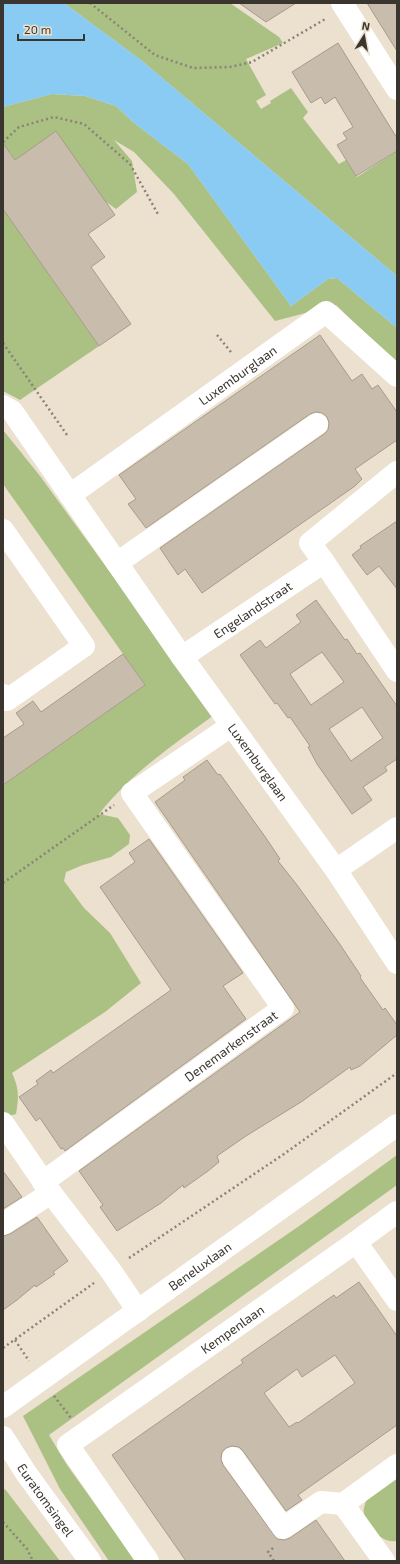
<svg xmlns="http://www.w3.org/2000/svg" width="400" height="1564" viewBox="0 0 400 1564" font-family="'Exo 2',sans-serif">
  <rect width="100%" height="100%" fill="#ece0cf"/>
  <g fill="#abc083">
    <polygon points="64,3 230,3 279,37 283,43 246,59 266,95 256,101 261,109 271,103 270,101 291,88 308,112 303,118 339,164 346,160 357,177 397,151 397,276 142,61"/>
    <polygon points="52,94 85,96 116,106 134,123 188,164 291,306 328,279 337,278 397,328 397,364 336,305 275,321 174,194 134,152 114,140 132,161 137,192 116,209 106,202 15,160 10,152 3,156 3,107"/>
    <polygon points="3,209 99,346 20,400 3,391"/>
    <path d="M 3,430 L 40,476 L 214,715 C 172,746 132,772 99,814 L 118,818 L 130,835 L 129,844 L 111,857 L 83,865 L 66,872 L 64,881 L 84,908 L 110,933 L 141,983 L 105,1012 L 12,1073 C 19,1088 19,1097 16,1114 L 5,1117 L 3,1115 L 3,785 L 145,685 L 3,484 Z"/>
    <polygon points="397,1155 397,1185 49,1435 67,1465 136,1561 109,1561 60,1489 23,1416 302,1224"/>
    <path d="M 397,1475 L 397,1541 C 383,1544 365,1527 364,1513 C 363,1510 365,1504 366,1501 C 372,1489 386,1482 397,1475 Z"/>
    <polygon points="5,1489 60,1561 3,1561 3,1491"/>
  </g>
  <polygon fill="#8acbf3" points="3,3 64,3 142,61 397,276 397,328 337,278 328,279 291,306 188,164 134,123 116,106 85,96 52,94 3,107"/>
  <g fill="#c8bdac" stroke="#a79c8b" fill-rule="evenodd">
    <polygon points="239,3 296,3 266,22"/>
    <polygon points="367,3 397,3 397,51"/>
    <polygon points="338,43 397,138 397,151 356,176 337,145 347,139 343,133 353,127 335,97 325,104 321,97 311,103 292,72"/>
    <polygon points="56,131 115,215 88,234 105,257 91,267 131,324 99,346 3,209 3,143 15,160"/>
    <polygon points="320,335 352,381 362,374 372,389 378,385 397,412 397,440 355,469 362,479 355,486 202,593 185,569 178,575 160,548 324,434 328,430 329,423 327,417 322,413 316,412 310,414 146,528 128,504 136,499 119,475"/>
    <polygon points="397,521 397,589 379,566 367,575 352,555 361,548 360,546"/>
    <path d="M 316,600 L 345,640 L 347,639 L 357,654 L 360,653 L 397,706 L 397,759 L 385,767 L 387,771 L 363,787 L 372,800 L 352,814 L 317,764 L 308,747 L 310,746 L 290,717 L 288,718 L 277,703 L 275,704 L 240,655 L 260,640 L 266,648 L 301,622 L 296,615 ZM 322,652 L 344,682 L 311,705 L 290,674 ZM 362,707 L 383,738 L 351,761 L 329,729 Z"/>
    <polygon points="123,654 145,685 3,785 3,738 24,724 16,713 33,701 41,712"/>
    <polygon points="207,760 218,775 220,774 266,838 280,859 278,861 297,885 339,943 361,976 360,977 361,979 383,1010 385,1008 397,1025 397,1035 360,1066 351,1070 350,1067 301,1102 246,1136 217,1156 219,1162 208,1171 184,1188 183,1185 161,1203 117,1231 100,1207 103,1205 79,1171 300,1012 155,802 185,780 183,777"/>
    <polygon points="149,839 243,973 223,986 246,1019 65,1151 63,1148 61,1149 40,1118 36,1121 19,1097 38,1084 36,1081 51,1070 53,1073 171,990 100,887 135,862 129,853"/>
    <polygon points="3,1171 22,1197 3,1209"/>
    <polygon points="37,1217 68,1261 53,1272 55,1274 36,1287 35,1285 17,1300 3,1310 3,1236 10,1234"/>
    <path d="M 359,1282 L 397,1336 L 397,1425 L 298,1495 L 302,1500 L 286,1511 L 243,1451 L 239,1447 L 232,1446 L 226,1448 L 222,1452 L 221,1459 L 223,1465 L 277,1539 L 284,1540 L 290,1538 L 316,1520 L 345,1561 L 186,1561 L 112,1455 L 243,1363 L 241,1360 L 334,1295 L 336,1298 ZM 335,1355 L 355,1383 L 298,1423 L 297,1422 L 289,1427 L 264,1393 L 297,1369 L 302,1377 Z"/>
  </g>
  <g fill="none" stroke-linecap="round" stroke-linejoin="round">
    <g stroke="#8a8377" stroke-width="2.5" stroke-dasharray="2 3" stroke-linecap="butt">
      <polyline points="90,3 155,55 193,68 230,67 252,62 327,18"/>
      <polyline points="3,142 19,127 54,117 84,124 130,164 159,216"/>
      <polyline points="217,335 231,352"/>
      <polyline points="3,343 67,435"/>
      <polyline points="3,883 114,805"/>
      <polyline points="129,1258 284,1154 397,1073"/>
      <polyline points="15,1340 29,1361"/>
      <polyline points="3,1348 94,1283"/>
      <polyline points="54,1396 71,1418"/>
      <polyline points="3,1522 27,1549 33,1561"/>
      <polyline points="273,1548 268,1552 274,1561"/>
    </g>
    <g stroke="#fff" stroke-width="22">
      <polyline points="342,3 397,89"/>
      <path id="s1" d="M 3,406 L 12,411 L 182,657 L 336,870 L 397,963"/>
      <path id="s2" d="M 70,495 L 326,312 L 397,376"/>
      <polyline points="3,530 84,646 7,700 3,695"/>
      <polyline points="324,562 310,543 397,472"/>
      <polyline points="117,563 317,424"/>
      <path id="s3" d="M 182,657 L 324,562 L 397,671"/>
      <polyline points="336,870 397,828"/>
      <polyline points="3,1123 51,1193 111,1271 138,1311"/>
      <path id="s4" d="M 43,1182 L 283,1008 L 132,793 L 231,726"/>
      <polyline points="3,1224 51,1193"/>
      <polyline points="356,1242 397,1300"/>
      <path id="s5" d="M 3,1437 L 26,1473 L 90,1561"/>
      <polyline points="233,1458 283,1528 321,1502 343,1504"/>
      <path id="s6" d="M 148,1561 L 68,1445 L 356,1242 L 397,1212"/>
      <polyline points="384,1561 343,1504 397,1465"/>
    </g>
    <path stroke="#fff" stroke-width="22" id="s7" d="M 3,1407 L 397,1125"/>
  </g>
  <g text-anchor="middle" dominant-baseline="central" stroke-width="3.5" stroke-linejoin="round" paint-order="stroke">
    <g font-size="13" fill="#3a362f" stroke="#ece0cf">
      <text stroke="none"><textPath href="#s2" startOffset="206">Luxemburglaan</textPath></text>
      <text stroke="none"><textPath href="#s3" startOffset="85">Engelandstraat</textPath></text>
      <text stroke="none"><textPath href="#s1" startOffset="439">Luxemburglaan</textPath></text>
      <text stroke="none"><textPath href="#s4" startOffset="232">Denemarkenstraat</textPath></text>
      <text stroke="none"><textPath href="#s7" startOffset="242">Beneluxlaan</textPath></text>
      <text stroke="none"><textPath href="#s6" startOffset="342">Kempenlaan</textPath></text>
      <text stroke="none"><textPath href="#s5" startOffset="76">Euratomsingel</textPath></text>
    </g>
  </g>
  <rect width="400" height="1564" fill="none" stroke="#3a362f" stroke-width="8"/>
  <g transform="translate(364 36) rotate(11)" stroke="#ece0cf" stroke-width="3" paint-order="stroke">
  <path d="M0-3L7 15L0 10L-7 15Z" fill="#3a362f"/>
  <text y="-6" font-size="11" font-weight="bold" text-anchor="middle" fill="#3a362f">N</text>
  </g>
  <path d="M18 34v6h66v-6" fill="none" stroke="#3a362f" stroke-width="2"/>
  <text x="24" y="34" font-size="12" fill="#3a362f" stroke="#ece0cf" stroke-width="3" paint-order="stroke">20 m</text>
</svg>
